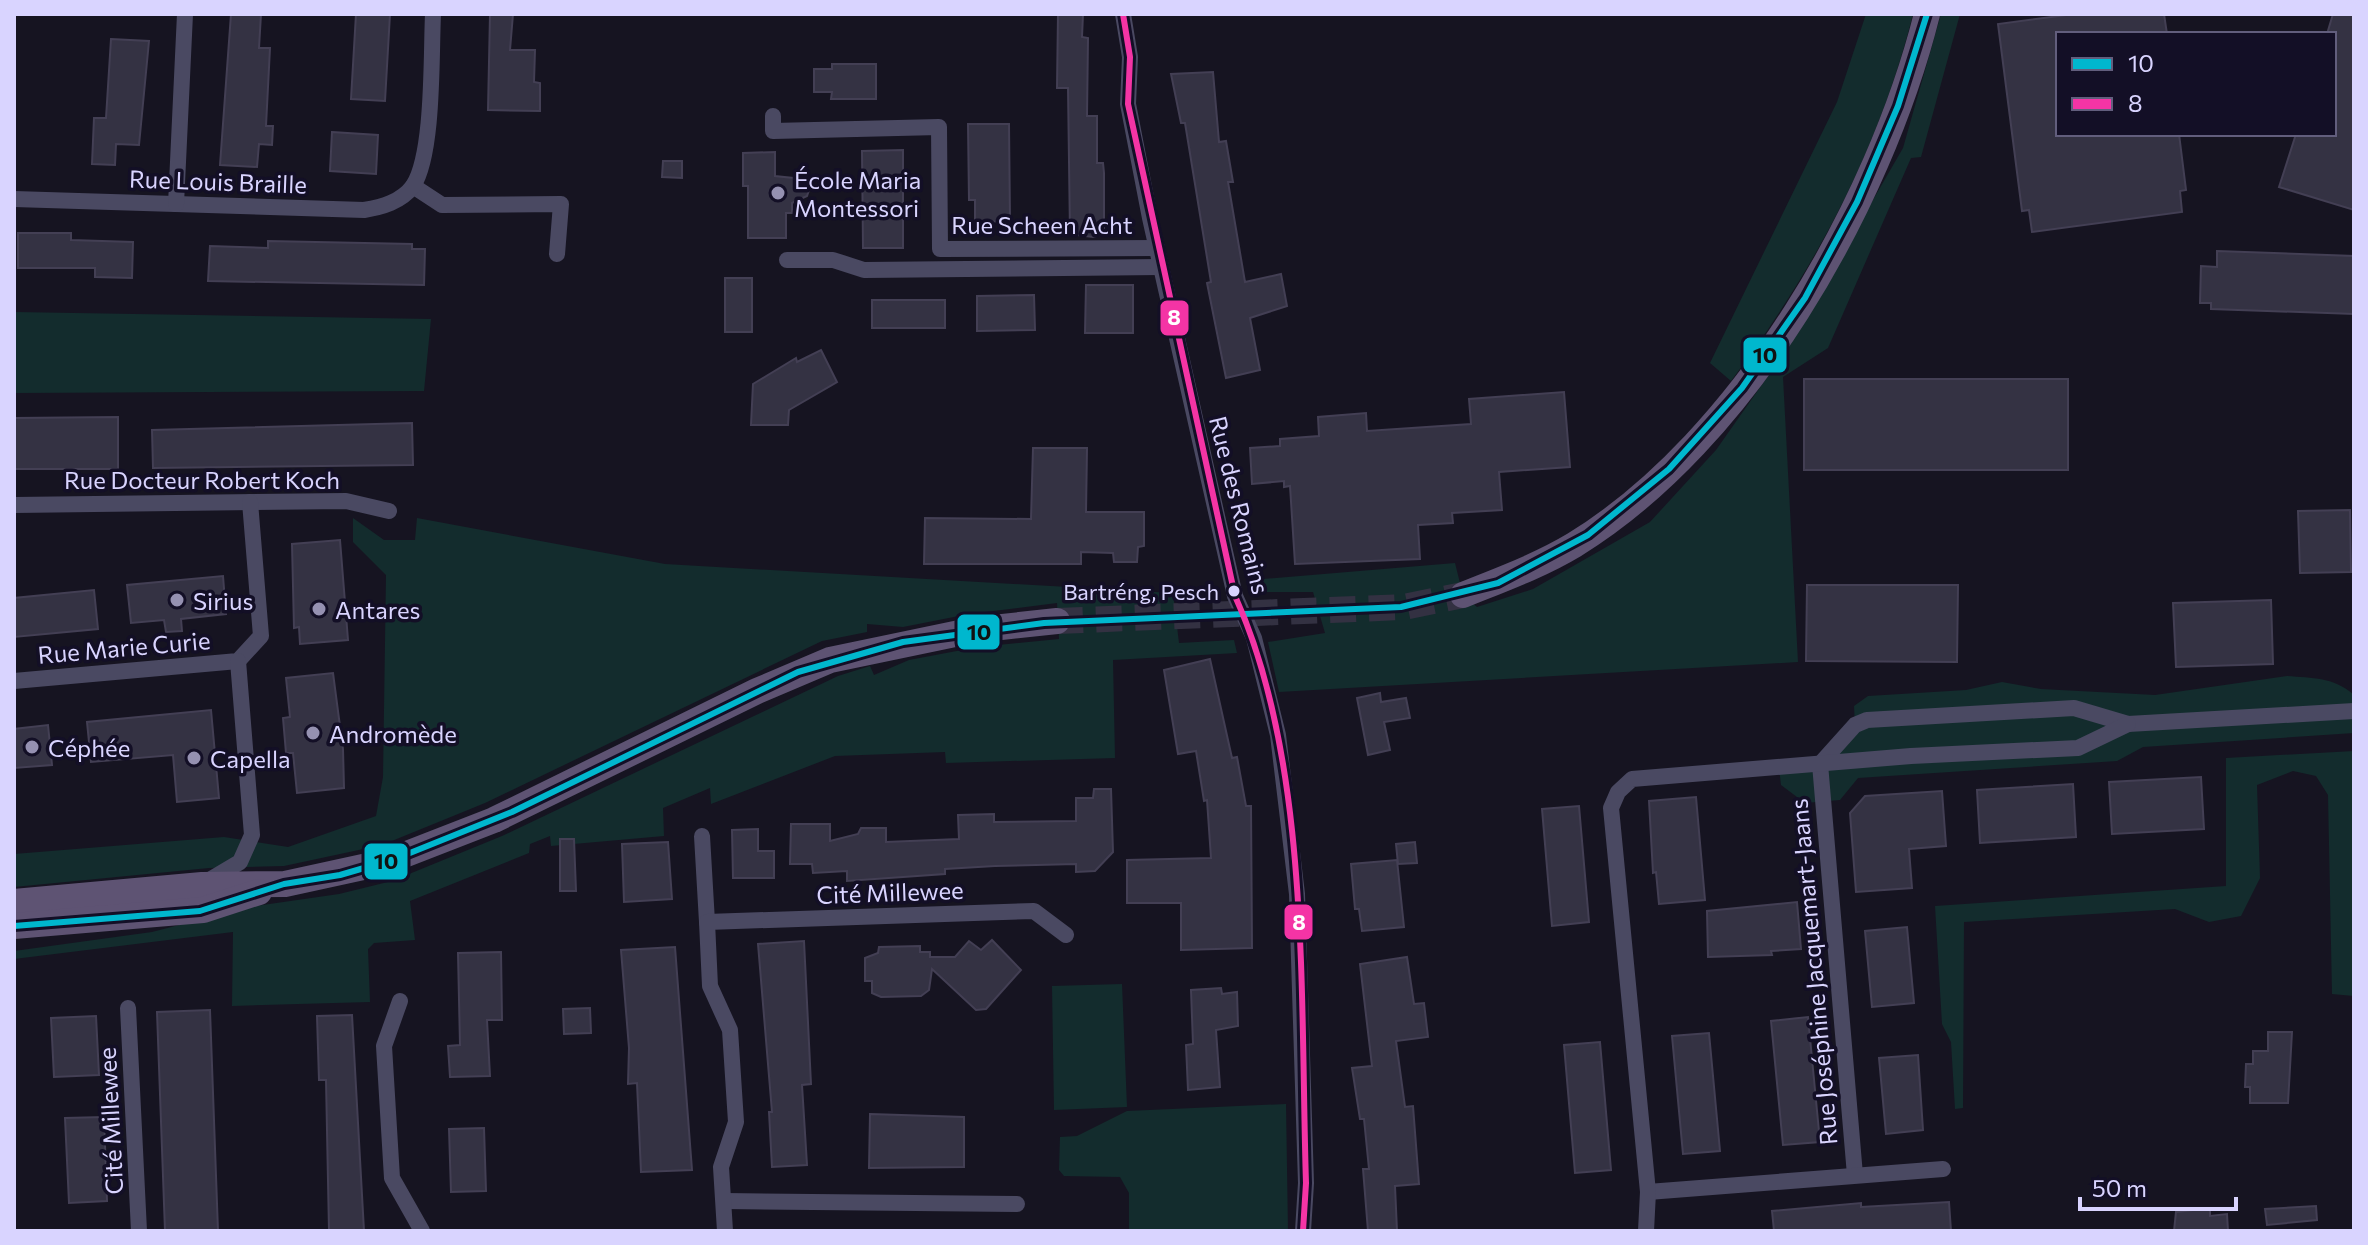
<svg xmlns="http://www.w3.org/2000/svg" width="2368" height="1245" viewBox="0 0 2368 1245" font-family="Commissioner,sans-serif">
  <rect width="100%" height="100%" fill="#161421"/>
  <g fill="#132c2d">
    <path d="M 1866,14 L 1913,14 C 1879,150 1815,269 1731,381 L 1710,363 L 1837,102 Z"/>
    <polygon points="1941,14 1960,14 1921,157 1911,158 1828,348 1783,377 1798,662 1279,692 1268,642 1325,633 1313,592 1255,592 1251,580 1455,563 1463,595 1477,607 1533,589 1650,522 1716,450 1785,352 1903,148"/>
    <polygon points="14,312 431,319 424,391 14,393"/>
    <polygon points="353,518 384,540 415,540 417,518 665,564 1173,593 1179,643 1234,640 1237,653 1113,660 1115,758 946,763 945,752 835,756 711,804 710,788 663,808 664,836 551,846 550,836 530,844 529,853 410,901 415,940 374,943 368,949 370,1002 232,1006 233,932 14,959 14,951 152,932 249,907 339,894 392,881 502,836 838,676 870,666 874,675 909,660 978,647 1059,639 1057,603 969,614 903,627 867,624 867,632 822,641 485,803 382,845 284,866 209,868 14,887 14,854 224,837 288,847 376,816 383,777 386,575 353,542"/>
    <path d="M 2287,676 C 2312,678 2334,677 2354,695 L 2354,733 L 2143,747 L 2117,761 L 1858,778 L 1840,800 L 1805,803 L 1781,785 L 1779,768 L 1820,764 L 1855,726 L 1854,706 L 1868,696 L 1966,690 L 2002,682 L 2041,689 L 2155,695 Z"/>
    <polygon points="2354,751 2354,996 2332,994 2328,795 2316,776 2293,771 2257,785 2260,878 2241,916 2209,922 2175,909 1964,922 1963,1108 1955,1109 1951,1042 1942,1024 1935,906 2226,886 2226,758"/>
    <polygon points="1122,984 1127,1107 1054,1110 1052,986"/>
    <polygon points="1286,1104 1288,1231 1129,1231 1129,1193 1120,1177 1064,1176 1059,1170 1060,1137 1077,1136 1127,1111"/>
  </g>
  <g fill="#343243" stroke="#433f54" stroke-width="2">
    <polygon points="231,14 261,14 259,48 270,48 266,126 273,126 272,145 259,144 257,167 220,165"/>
    <polygon points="356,14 390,14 385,101 351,99"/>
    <polygon points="490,14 513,14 510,50 535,50 534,82 540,83 540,111 488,110"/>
    <polygon points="1058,14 1083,14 1082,37 1088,38 1087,116 1097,116 1097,163 1103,163 1104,173 1104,234 1093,237 1070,234 1068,88 1057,88"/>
    <polygon points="2074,14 2164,14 2167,34 2058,34 2058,134 2179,134 2186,190 2180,191 2182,212 2032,232 2029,210 2022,211 1998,24"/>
    <polygon points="2333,14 2354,14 2354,210 2279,187 2296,134 2334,134 2334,34 2327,34"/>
    <polygon points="111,39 149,41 139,145 116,144 115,165 92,164 94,118 106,118"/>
    <polygon points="832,64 876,64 876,99 831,99 832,92 814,92 814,69 832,69"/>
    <polygon points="1213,72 1219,142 1226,141 1233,182 1228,182 1245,282 1281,274 1287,306 1250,318 1260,370 1226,378 1207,283 1211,282 1185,123 1181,123 1171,74"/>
    <polygon points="968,124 1009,124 1010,221 975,222 975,200 969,200"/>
    <polygon points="332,132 378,135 376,174 330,171"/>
    <polygon points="903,150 903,248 863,248 862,151"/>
    <polygon points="775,152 775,176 803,179 809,190 807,196 792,203 792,213 786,213 786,238 748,238 748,186 743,186 743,153"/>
    <polygon points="663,161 682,161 682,178 662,177"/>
    <polygon points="18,233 71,233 71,240 133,242 132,278 95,277 95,268 18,268"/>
    <polygon points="268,241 412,244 412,249 425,249 424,285 208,281 210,246 268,248"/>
    <polygon points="2217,251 2354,256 2354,314 2211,309 2211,303 2200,303 2201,266 2217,267"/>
    <rect x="725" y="278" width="27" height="54"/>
    <polygon points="1086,285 1133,285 1133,333 1085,333"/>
    <polygon points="1034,295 1035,330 977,331 977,296"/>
    <rect x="872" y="300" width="73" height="28"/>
    <polygon points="821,350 837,382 789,410 788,425 751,425 753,384 796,358 797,362"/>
    <rect x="1804" y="379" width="264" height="91"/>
    <polygon points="1564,392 1570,467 1499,472 1502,510 1452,513 1453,523 1418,525 1420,559 1295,564 1290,486 1284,487 1284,481 1252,484 1250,448 1280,446 1280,439 1319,436 1318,417 1366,413 1367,431 1471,424 1469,399"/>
    <polygon points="118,417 118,469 14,469 14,418"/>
    <polygon points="412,423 413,465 153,468 152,430"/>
    <polygon points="1033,448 1087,448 1086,512 1144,512 1144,546 1138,547 1137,562 1114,562 1113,553 1081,552 1081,564 924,564 925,518 1031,519"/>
    <polygon points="2350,510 2351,572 2300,573 2298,511"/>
    <polygon points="340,540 348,640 300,644 299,627 294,628 292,544"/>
    <polygon points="223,576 226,614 181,619 182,631 166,632 164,620 131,623 127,585"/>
    <polygon points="1807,585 1958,585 1957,662 1806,661"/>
    <polygon points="94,590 98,629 14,637 14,598"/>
    <polygon points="2271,600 2273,664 2176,667 2173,603"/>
    <polygon points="1210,659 1232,758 1237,757 1246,806 1251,806 1252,948 1181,950 1181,903 1127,903 1127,860 1211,858 1207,800 1204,801 1196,751 1178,754 1164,670"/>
    <polygon points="333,673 343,749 344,788 297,793 293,753 286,753 283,718 290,717 286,678"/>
    <polygon points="1380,693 1381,702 1406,698 1410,718 1384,722 1390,750 1368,755 1357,698"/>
    <polygon points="211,710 219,798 177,802 173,755 91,762 87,722"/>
    <polygon points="48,725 52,765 14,768 14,729"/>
    <polygon points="2201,777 2204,829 2112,834 2109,782"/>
    <polygon points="2073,784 2076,837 1980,843 1977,790"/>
    <polygon points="1094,789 1111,789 1113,852 1095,871 1076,872 1076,864 995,866 945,869 945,874 847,881 847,871 813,873 812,864 790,864 791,824 830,824 830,841 858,834 861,828 886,828 886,842 959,839 958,815 994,814 994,822 1076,821 1076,798 1093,798"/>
    <polygon points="1942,791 1946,846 1909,849 1912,888 1856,892 1850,813 1865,796"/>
    <polygon points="1696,797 1705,900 1659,904 1656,872 1653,873 1649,801"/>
    <polygon points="1579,806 1589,922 1552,926 1542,809"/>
    <polygon points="758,829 758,851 774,851 774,878 733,878 732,830"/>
    <polygon points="560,839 574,839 576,891 560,891"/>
    <polygon points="668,842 672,899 624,902 622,844"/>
    <polygon points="1415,842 1417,863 1398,864 1396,844"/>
    <polygon points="1397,860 1404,927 1362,931 1359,909 1355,909 1351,864"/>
    <polygon points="1797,902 1801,949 1771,951 1772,955 1708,957 1707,911"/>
    <polygon points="1907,927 1914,1003 1872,1007 1865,931"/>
    <polygon points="992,940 1021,970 986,1009 976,1010 932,969 929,990 921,996 881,997 872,993 872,981 865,981 865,958 878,953 879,947 920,946 920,952 930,952 930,957 955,957 969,941 981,950"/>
    <polygon points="804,941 811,1084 802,1085 807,1165 772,1167 769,1112 772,1112 758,944"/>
    <polygon points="675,947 692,1170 641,1172 637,1083 628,1084 629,1048 621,950"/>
    <polygon points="501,952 502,1020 487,1020 490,1076 450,1077 448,1046 460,1045 458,953"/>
    <polygon points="1407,957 1414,1004 1424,1003 1428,1037 1396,1041 1405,1107 1413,1106 1419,1184 1395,1186 1397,1231 1368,1231 1363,1169 1369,1169 1364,1119 1360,1119 1352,1068 1372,1066 1360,964"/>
    <polygon points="1221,988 1222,994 1237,992 1238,1026 1216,1030 1220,1087 1188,1090 1186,1045 1193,1044 1191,990"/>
    <polygon points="590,1008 591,1033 564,1034 563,1009"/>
    <polygon points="210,1010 218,1231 165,1231 157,1012"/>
    <polygon points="352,1015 364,1231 329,1231 326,1080 319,1080 317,1016"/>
    <polygon points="96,1016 99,1075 54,1077 51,1018"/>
    <polygon points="1808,1017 1820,1142 1783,1145 1771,1021"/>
    <polygon points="2268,1032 2292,1032 2288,1103 2250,1103 2250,1087 2245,1087 2246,1064 2253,1064 2253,1051 2268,1051"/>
    <polygon points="1709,1033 1720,1151 1683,1154 1672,1036"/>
    <polygon points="1600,1042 1611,1170 1575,1173 1564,1045"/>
    <polygon points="1918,1055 1923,1130 1886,1134 1879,1058"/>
    <polygon points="870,1114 964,1117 964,1167 869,1168"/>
    <polygon points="104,1117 107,1201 69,1203 65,1118"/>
    <polygon points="484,1128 486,1191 451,1192 449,1129"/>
    <polygon points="1949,1202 1951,1231 1774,1231 1772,1211 1861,1203 1861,1207"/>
    <polygon points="2316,1206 2317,1220 2267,1225 2265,1209"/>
    <polygon points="2210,1208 2210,1216 2227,1214 2228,1231 2174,1231 2176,1212"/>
  </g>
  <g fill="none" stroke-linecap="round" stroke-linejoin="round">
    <polyline stroke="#333142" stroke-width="26" stroke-dasharray="26 13" stroke-linecap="butt" points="1057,621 1404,607 1463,595"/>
    <g stroke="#4a4962" stroke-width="16">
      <polyline points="1123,14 1130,57 1128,104 1150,218 1235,596 1254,638 1278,735 1297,894 1306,1183 1303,1231"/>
      <polyline points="773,116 773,131 939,127 940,249 1157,248"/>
      <polyline points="413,186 442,205 561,204 557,254"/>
      <path d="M 14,199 L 364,210 C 382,207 401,202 413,186 C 434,154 431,55 433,14"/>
      <polyline points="176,204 185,14"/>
      <polyline points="787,260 833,260 864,270 1161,267"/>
      <polyline points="14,505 346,501 389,511"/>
      <polyline points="14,681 238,661 261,636 250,502"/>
      <polyline points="1820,764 1855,725 1867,720 2074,708 2128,724 2354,711"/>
      <polyline points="1820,764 1855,1175"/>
      <polyline points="702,836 707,922"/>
      <polyline points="208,881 240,862 252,835 238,661"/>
      <polyline points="400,1001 384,1046 392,1178 422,1231"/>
      <polyline points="128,1008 139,1231"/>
      <polyline points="1648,1192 1943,1169"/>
      <polyline points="724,1201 1017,1204"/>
      <polyline points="725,1231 721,1167 736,1122 730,1030 710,986 707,922 1034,911 1066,935"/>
      <polyline points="1646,1231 1648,1192 1611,808 1618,792 1632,779 1911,756 2078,748 2128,724"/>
    </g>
    <g stroke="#5e5373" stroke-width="26">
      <path d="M 1463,595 C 1500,580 1539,566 1574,545 C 1745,440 1879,205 1927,14"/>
      <polyline points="14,902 202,885 285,884 386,862 494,820 757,691 830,660 974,630 1057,621"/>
      <polyline points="14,926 203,910 259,892"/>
    </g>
    <defs>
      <polyline id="bus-1" points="14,926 200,911 284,884 340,875 395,859 512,812 798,672 903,642 1044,623 1401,607 1498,583 1588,535 1669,469 1742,388 1805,298 1857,202 1898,106 1927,14"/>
      <path id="bus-2" d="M 1123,14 L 1130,57 L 1128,104 L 1235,596 C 1311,763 1300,1000 1306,1183 L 1303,1231"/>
    </defs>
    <use href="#bus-1" stroke="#130f26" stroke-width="12"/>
    <use href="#bus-2" stroke="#130f26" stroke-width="12"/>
    <use href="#bus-1" stroke="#00b7ce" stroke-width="6"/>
    <use href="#bus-2" stroke="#f434a5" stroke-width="6"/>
  </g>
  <g fill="#9591b1" stroke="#130f26" stroke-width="3">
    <circle cx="778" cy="193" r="8"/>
    <circle cx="177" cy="600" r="8"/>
    <circle cx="319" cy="609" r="8"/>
    <circle cx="313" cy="733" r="8"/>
    <circle cx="32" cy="747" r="8"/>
    <circle cx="194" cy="758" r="8"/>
  </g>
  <circle fill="#d9d4ff" stroke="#130f26" stroke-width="3" cx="1234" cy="591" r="7"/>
  <g text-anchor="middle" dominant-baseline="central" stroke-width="7" stroke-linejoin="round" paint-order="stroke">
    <g font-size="22" fill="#d9d4ff" stroke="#130f26" text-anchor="end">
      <text x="1219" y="591">Bartréng, Pesch</text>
    </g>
    <g font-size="24" fill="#d9d4ff" stroke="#130f26" text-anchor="start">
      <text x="794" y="179">École Maria<tspan x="794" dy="28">Montessori</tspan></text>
      <text x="193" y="600">Sirius</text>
      <text x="335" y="609">Antares</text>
      <text x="329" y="733">Andromède</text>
      <text x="48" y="747">Céphée</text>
      <text x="210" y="758">Capella</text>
    </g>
    <g font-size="24" fill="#d9d4ff" stroke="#130f26">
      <text transform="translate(218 181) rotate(2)">Rue Louis Braille</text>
      <text x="1042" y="224">Rue Scheen Acht</text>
      <text x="202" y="479">Rue Docteur Robert Koch</text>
      <text transform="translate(1240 505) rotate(76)">Rue des Romains</text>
      <text transform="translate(124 647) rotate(-5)">Rue Marie Curie</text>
      <text transform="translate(890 892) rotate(-2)">Cité Millewee</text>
      <text transform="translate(1813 972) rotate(-95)">Rue Joséphine Jacquemart-Jaans</text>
      <text transform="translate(110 1121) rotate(-93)">Cité Millewee</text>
    </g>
  </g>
  <g stroke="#130f26" stroke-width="3">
    <rect x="1159" y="299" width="31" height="38" rx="8" fill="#f434a5"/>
    <rect x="1742" y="336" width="46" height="38" rx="8" fill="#00b7ce"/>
    <rect x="956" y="613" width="45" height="38" rx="8" fill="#00b7ce"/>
    <rect x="363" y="842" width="46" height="39" rx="8" fill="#00b7ce"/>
    <rect x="1283" y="903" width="31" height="38" rx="8" fill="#f434a5"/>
  </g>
  <g font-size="22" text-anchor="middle" font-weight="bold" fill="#fff">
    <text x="1174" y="325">8</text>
    <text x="1299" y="930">8</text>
  </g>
  <g font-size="22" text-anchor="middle" font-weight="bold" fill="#111">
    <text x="1765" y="363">10</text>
    <text x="979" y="640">10</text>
    <text x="386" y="869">10</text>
  </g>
  <rect width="2368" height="1245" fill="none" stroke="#d9d4ff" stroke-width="32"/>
  <rect x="2056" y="32" width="280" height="104" fill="#130f26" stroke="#625e7d" stroke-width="2"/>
  <rect x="2072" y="58" width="40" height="12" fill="#00b7ce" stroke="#625e7d" stroke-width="2"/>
  <text x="2128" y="72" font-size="24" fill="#d9d4ff">10</text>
  <rect x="2072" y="98" width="40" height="12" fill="#f434a5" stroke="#625e7d" stroke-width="2"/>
  <text x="2128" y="112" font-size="24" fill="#d9d4ff">8</text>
  <path d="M2080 1197v12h156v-12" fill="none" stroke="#d9d4ff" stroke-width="4"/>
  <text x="2092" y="1197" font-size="24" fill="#d9d4ff" stroke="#130f26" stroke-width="6" paint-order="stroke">50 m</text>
</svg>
